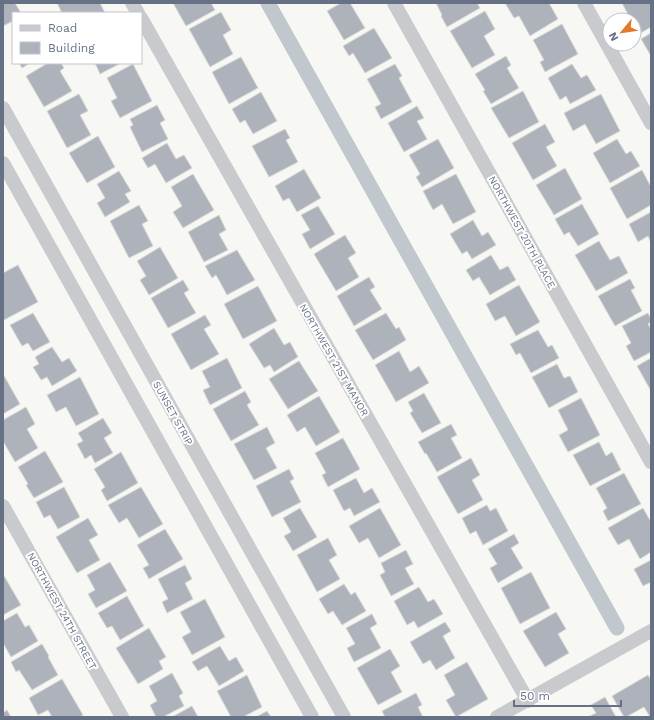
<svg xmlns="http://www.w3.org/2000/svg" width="654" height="720" viewBox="0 0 654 720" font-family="'Work Sans',sans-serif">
  <rect width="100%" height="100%" fill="#f7f7f4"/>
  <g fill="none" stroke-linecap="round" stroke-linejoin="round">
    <polyline stroke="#c0c7cd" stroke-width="15" points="268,3 617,628"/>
  </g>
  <g fill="#aeb3bb" stroke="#d9d9d7">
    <polygon points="3,3 15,3 21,13 13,13 13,21 3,26"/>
    <polygon points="57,3 100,3 105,13 62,13"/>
    <polygon points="173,3 211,3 215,10 186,26"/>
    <polygon points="341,3 350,3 365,28 344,40 327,11"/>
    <polygon points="436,3 477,3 480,8 447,27 441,16 442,15"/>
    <polygon points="505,3 549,3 558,19 530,36 519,16 514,18"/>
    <polygon points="622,3 651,3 651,27 639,34 634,25 634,20 631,20"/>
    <polygon points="485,11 495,29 484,36 495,55 472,68 450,31"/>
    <polygon points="221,12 231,30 223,35 233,54 210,67 189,29"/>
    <polygon points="562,24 578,54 545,72 540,62 544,60 533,40"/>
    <polygon points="374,28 392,58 365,73 353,53 349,56 343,46"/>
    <polygon points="651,33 651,56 641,39"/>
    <polygon points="506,56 511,65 507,68 519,88 491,104 483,91 485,90 475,74"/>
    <polygon points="241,57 258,88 229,104 212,72"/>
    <polygon points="19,63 30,63 22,68"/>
    <polygon points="48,63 61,63 64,68 60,71 72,91 44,107 26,76"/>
    <polygon points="95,63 121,63 100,74"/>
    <polygon points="133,64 152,101 120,118 111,101 117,98 107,78"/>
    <polygon points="395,64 402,76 399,78 412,102 381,119 375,107 381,104 367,79"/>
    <polygon points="572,64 581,78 587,75 596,90 570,104 566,96 560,100 548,78"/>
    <polygon points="523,91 539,122 509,138 491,108"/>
    <polygon points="261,92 277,121 253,134 245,120 240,123 232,109"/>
    <polygon points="79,94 88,111 80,115 91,135 67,148 47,111"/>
    <polygon points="601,94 620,131 596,144 585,124 573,131 564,113"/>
    <polygon points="157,105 165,120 160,123 168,139 142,152 130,127 133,125 130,119"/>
    <polygon points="417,106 424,118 417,121 427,139 404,152 388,123"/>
    <polygon points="545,124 555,142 546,147 557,166 533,180 512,143"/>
    <polygon points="285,129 290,138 286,140 298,162 269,177 252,146"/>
    <polygon points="98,136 115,167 87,183 69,153"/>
    <polygon points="438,139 454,168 422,187 416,177 420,174 409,155"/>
    <polygon points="617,139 626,154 631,151 640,166 610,183 593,153"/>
    <polygon points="167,143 176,159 184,155 192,168 166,183 155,164 148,168 142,158"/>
    <polygon points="565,168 582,199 554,215 536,185"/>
    <polygon points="304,169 321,198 297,212 289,198 283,201 275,186"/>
    <polygon points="642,170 651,187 651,205 627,219 610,188"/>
    <polygon points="119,171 131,191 125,194 130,202 105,217 97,203 105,198 97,184"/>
    <polygon points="193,174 214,210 183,228 173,212 182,206 171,187"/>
    <polygon points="456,174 476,212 453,224 442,204 433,210 423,191"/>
    <polygon points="582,204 599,234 578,246 569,232 564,235 555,219"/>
    <polygon points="139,205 148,221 142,224 153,246 129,258 110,221"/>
    <polygon points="318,206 335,234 310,249 302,234 310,230 301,215"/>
    <polygon points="651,212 651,243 648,236 638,242 629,224"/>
    <polygon points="219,215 226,230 219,234 228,250 204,262 188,232"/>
    <polygon points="473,220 482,236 488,232 496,245 472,259 467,251 462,254 450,234"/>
    <polygon points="345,235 356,253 348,258 359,277 336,291 314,254"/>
    <polygon points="599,241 610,260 619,256 628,273 596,291 575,255"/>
    <polygon points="160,247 178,278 149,295 140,280 146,276 137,261"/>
    <polygon points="237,250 255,280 227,295 216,275 212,278 205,266"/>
    <polygon points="491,255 500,270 508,266 516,280 490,295 479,277 473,281 466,270"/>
    <polygon points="18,265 38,302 4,320 3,318 3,273"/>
    <polygon points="369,277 375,287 370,290 382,309 354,326 337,296"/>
    <polygon points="630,279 635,288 631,290 642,311 615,326 598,296"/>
    <polygon points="183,280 189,290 184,293 196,313 168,328 151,298"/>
    <polygon points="519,285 540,322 516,336 505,316 495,321 486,304"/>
    <polygon points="258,286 277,321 243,339 224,304"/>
    <polygon points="33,313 50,342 33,351 28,343 22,346 10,325"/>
    <polygon points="386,313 396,329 399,327 406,340 373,360 355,330"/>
    <polygon points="648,313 651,319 651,322 648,324 651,329 651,352 634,361 626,346 631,343 622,326"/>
    <polygon points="205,315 211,325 204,329 219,354 191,370 171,334"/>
    <polygon points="274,328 284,345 290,342 298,357 274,372 270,365 264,368 249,344"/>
    <polygon points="538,330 548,347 552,345 559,358 531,373 520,353 516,355 510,344"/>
    <polygon points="52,347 62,362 69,358 77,371 52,386 47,377 41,380 33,367 39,364 35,357"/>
    <polygon points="399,351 410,372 419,366 429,383 396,402 375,365"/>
    <polygon points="227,358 242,388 210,405 203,390 210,387 202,371"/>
    <polygon points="651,358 651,391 637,366"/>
    <polygon points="299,361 318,391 288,409 269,379"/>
    <polygon points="557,364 564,378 570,376 578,392 549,408 532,377"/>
    <polygon points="3,374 20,404 3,414"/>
    <polygon points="80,377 99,414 76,426 66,407 56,412 47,395"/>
    <polygon points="245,391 251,402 247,405 259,425 231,441 213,409"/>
    <polygon points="424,393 441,423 422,433 410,413 413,411 408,402"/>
    <polygon points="319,396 340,432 316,446 305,427 297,432 287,415"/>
    <polygon points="581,398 600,435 568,452 559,435 568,430 558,410"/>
    <polygon points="26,407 35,424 27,429 38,448 15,462 3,441 3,420"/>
    <polygon points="103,418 112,433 104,438 113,453 95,463 91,455 85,459 77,444 83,441 78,433"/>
    <polygon points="451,424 457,435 451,438 462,458 437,472 426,453 425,454 418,442"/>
    <polygon points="267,427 275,443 266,448 277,468 254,480 234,444"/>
    <polygon points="343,438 360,469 328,487 322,475 326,473 315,453"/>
    <polygon points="599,442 606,456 612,452 621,470 590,486 573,455"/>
    <polygon points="45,451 63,482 34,498 26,485 28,484 18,467"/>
    <polygon points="121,452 138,483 107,501 101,490 105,487 94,469"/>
    <polygon points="471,458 480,475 472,480 483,500 458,514 437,477"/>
    <polygon points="289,469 294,479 290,481 301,502 272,517 256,486"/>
    <polygon points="624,473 641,504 608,521 603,511 607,508 596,488"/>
    <polygon points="356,478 364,493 372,488 380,502 354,516 350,508 344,511 333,490"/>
    <polygon points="64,487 80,517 58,529 50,515 44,518 36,502"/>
    <polygon points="141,487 163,524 139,538 127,518 119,523 108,505"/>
    <polygon points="487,505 490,511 496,508 508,531 483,545 476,531 470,534 462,518"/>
    <polygon points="300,508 317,537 293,551 284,536 291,532 283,518"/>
    <polygon points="380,508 401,545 379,558 368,538 359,543 349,526"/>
    <polygon points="643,508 651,522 651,552 640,559 629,539 618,545 608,528"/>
    <polygon points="88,518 98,535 89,540 100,560 77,573 56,537"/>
    <polygon points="165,529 183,559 149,579 143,568 149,565 137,545"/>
    <polygon points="514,534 519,543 511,548 523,568 498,583 490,568 497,564 488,549"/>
    <polygon points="328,538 337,555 329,560 340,579 317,592 297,555"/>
    <polygon points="406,550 413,564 405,568 414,584 391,596 380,575 385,572 381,563"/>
    <polygon points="651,560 651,582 643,586 634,569"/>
    <polygon points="110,562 127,591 96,608 88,594 95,590 87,575"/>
    <polygon points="185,565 192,579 185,583 193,599 167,613 162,602 168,599 158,579"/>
    <polygon points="531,572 550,608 520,624 501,588"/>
    <polygon points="3,574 21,605 3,615"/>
    <polygon points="344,584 351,595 355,592 366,611 342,625 333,611 328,614 319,599"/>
    <polygon points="419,587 428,602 434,599 443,614 418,628 414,621 407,625 394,601"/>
    <polygon points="127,596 144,626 120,640 112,626 107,628 98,613"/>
    <polygon points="205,599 225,637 192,655 182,637 191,632 180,612"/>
    <polygon points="556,612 566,629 558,634 569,653 545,667 523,631"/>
    <polygon points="17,613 25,627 29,625 38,641 11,657 3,643 3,621"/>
    <polygon points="372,614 377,624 370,628 381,648 354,662 347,648 355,644 346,628"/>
    <polygon points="445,622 451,631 443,636 455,658 436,670 430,660 423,664 410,642"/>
    <polygon points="149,628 166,657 159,661 163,669 138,684 116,648"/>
    <polygon points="42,644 49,656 48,657 58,675 32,690 19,670 16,672 11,662"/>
    <polygon points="220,646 229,661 236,657 244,671 219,686 207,666 198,671 192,662"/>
    <polygon points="390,649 400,666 391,672 402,692 378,705 357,668"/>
    <polygon points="467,662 488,699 456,717 446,700 455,695 444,675"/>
    <polygon points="172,673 183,693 179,696 184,706 163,717 156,717 150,705 157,701 149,686"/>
    <polygon points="247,675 262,707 243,717 231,717 217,691"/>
    <polygon points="648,675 651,680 651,717 650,717 644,707 626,717 624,717 612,696"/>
    <polygon points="62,679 83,715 79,717 52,717 48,710 38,715 29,698"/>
    <polygon points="416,693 422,705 418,707 423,717 385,717 382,711"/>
    <polygon points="605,697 616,717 588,717 596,713 591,705"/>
    <polygon points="192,706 198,717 172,717"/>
    <polygon points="7,710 11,717 3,717 3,713"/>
    <polygon points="267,711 271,717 256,717"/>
  </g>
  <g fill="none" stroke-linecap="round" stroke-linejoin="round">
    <g stroke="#c8cace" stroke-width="14">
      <polyline points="132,3 138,13"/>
      <polyline points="394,3 651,462"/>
      <polyline points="584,3 651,123"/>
      <polyline points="141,18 528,701"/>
      <polyline points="3,108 344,717"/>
      <polyline points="3,163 312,717"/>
      <polyline points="3,506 122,717"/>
      <polyline points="497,717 651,631"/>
    </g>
  </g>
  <g text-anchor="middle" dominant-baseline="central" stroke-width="4" stroke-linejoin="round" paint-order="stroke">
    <g font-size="10" fill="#667186" stroke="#fff">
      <text transform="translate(522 232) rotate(61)">NORTHWEST 20TH PLACE</text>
      <text transform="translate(334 360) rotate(60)">NORTHWEST 21ST MANOR</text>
      <text transform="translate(173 413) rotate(61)">SUNSET STRIP</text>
      <text transform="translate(62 611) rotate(61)">NORTHWEST 24TH STREET</text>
    </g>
  </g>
  <rect width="654" height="720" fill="none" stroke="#667186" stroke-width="8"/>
  <rect x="12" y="12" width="130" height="52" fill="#ffffff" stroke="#c2c6cf"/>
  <rect x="20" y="25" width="20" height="6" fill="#c8cace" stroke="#c2c6cf"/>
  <text x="48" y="32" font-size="12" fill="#667186">Road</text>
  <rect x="20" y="42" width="20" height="12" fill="#aeb3bb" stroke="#c2c6cf"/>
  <text x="48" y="52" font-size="12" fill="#667186">Building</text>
  <g transform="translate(622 32) rotate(241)"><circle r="19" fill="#ffffff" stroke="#c2c6cf"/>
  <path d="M0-3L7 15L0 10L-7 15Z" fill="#e57927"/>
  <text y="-6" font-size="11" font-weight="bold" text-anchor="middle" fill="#667186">N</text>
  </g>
  <path d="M514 700v6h107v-6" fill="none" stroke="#667186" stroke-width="2"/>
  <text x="520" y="700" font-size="12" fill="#667186" stroke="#ffffff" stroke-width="3" paint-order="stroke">50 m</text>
</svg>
